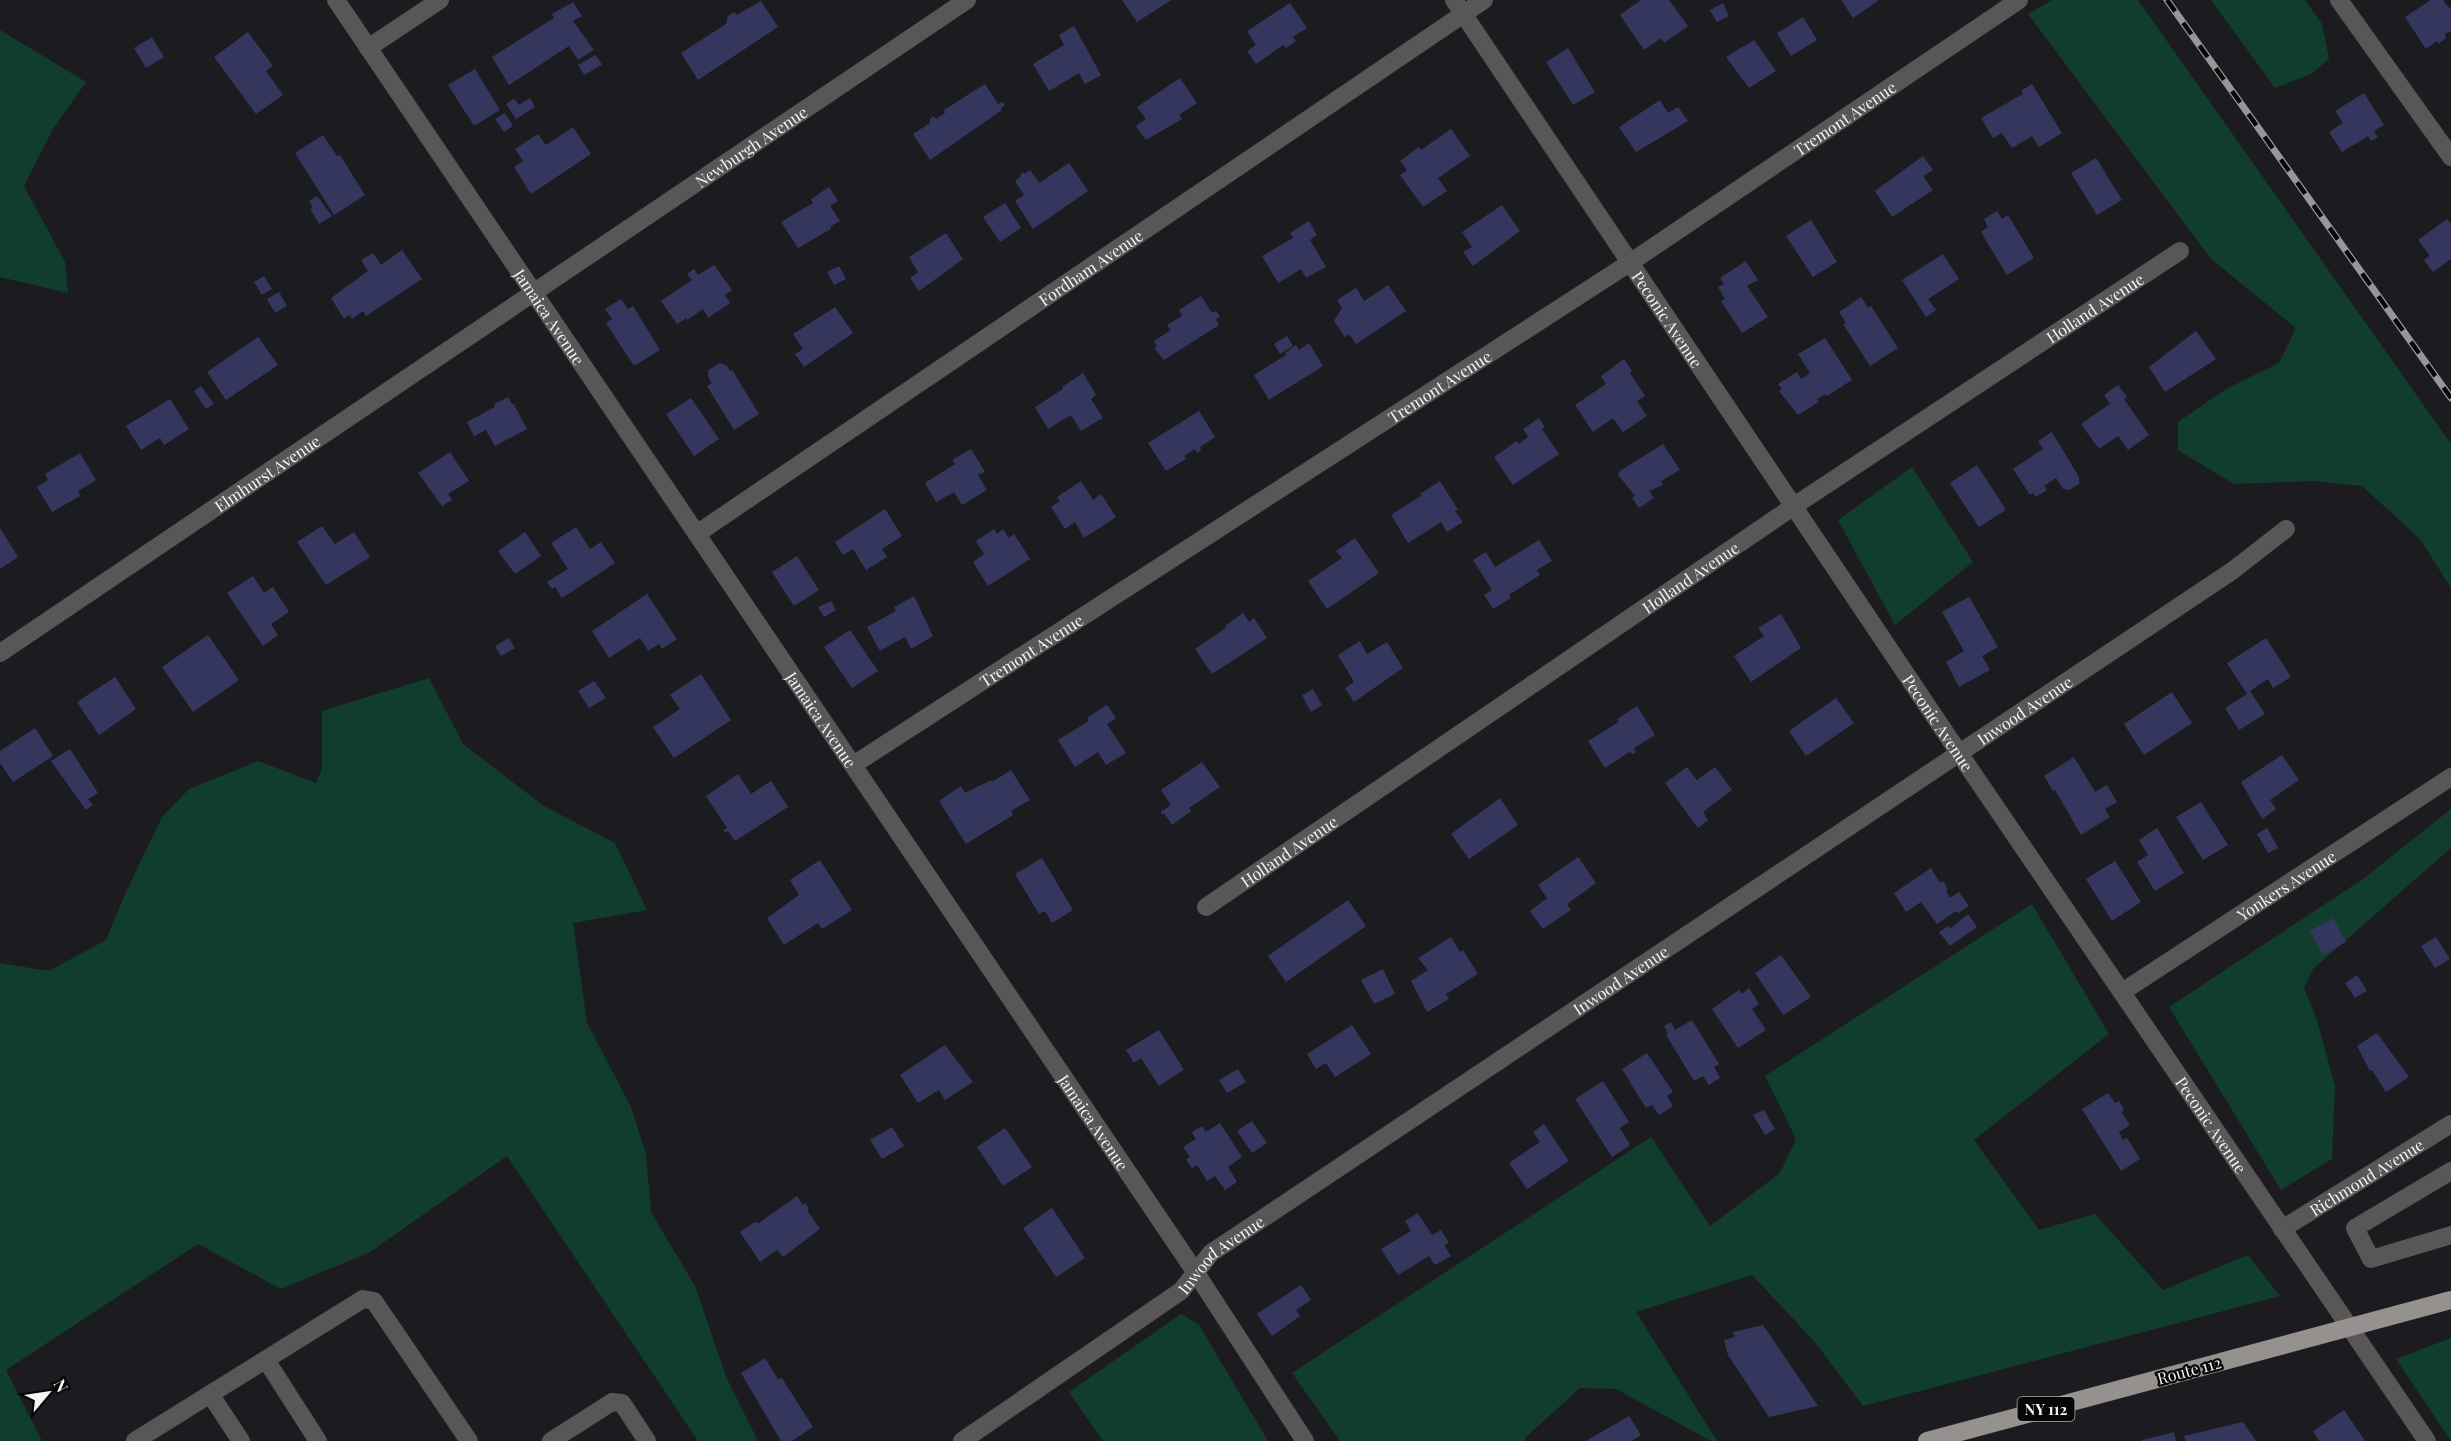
<svg xmlns="http://www.w3.org/2000/svg" width="2451" height="1441" viewBox="0 0 2451 1441" font-family="'Playfair Display',serif">
  <rect width="100%" height="100%" fill="#1c1c20"/>
  <g fill="#113d2c">
    <polygon points="2052,0 2138,0 2451,444 2451,588 2420,539 2362,486 2313,481 2234,484 2178,450 2178,422 2226,389 2279,363 2296,328 2211,259 2028,14"/>
    <polygon points="2211,0 2305,0 2322,24 2329,59 2311,74 2275,88"/>
    <polygon points="0,30 86,82 53,129 24,186 65,262 68,293 0,277"/>
    <polygon points="1912,467 1973,562 1895,625 1838,520"/>
    <polygon points="429,678 463,744 544,806 615,843 647,910 573,923 587,1023 631,1107 646,1154 651,1212 695,1286 727,1379 758,1441 698,1441 507,1156 370,1252 281,1289 198,1244 6,1370 42,1441 0,1441 0,963 49,971 106,940 125,894 162,817 189,789 258,761 316,783 322,769 322,711"/>
    <polygon points="2451,809 2451,848 2313,969 2304,988 2317,1020 2335,1086 2332,1159 2281,1190 2169,1007 2363,879"/>
    <polygon points="2032,904 2109,1034 1974,1140 2039,1230 2095,1214 2163,1290 2248,1255 2280,1296 1863,1406 1814,1341 1752,1275 1636,1312 1717,1441 1711,1441 1616,1389 1580,1388 1526,1437 1525,1441 1340,1441 1292,1373 1651,1137 1710,1226 1780,1173 1796,1139 1765,1076"/>
    <polygon points="1181,1314 1199,1325 1268,1441 1103,1441 1069,1392"/>
    <polygon points="2451,1338 2451,1441 2396,1359"/>
  </g>
  <g fill="#35365e">
    <polygon points="1122,0 1171,0 1137,22"/>
    <polygon points="1641,0 1669,0 1688,26 1664,43 1661,38 1644,50 1620,15"/>
    <polygon points="1841,0 1879,0 1853,18"/>
    <polygon points="2431,0 2443,0 2449,8 2451,7 2451,31 2445,34 2446,38 2438,44 2437,41 2426,49 2405,17"/>
    <polygon points="761,1 778,27 698,80 681,53 726,24 728,16 734,12 737,15"/>
    <polygon points="573,2 582,16 573,21 594,50 578,60 569,46 509,85 492,57 554,18 552,14"/>
    <polygon points="1290,3 1307,28 1293,37 1296,41 1286,48 1283,45 1256,64 1247,51 1256,45 1247,31"/>
    <polygon points="1723,3 1729,16 1717,22 1710,10"/>
    <polygon points="1803,17 1817,40 1791,56 1777,33"/>
    <polygon points="1074,26 1101,75 1085,84 1079,73 1049,91 1033,64 1064,45 1059,35"/>
    <polygon points="248,32 273,66 266,71 283,95 256,114 214,57"/>
    <polygon points="152,37 164,57 146,68 134,48"/>
    <polygon points="1754,40 1776,71 1749,88 1726,57"/>
    <polygon points="1568,48 1595,92 1573,105 1546,62"/>
    <polygon points="596,55 602,65 584,75 578,65"/>
    <polygon points="475,69 500,110 474,126 448,85"/>
    <polygon points="1180,78 1197,103 1179,115 1182,119 1146,140 1136,126 1146,119 1137,107"/>
    <polygon points="985,84 998,104 1002,102 1005,105 1001,108 1002,110 930,160 913,134 930,123 930,119 934,116 936,119 945,113 944,110"/>
    <polygon points="2032,84 2062,133 2039,147 2032,136 2012,148 2002,133 1993,138 1981,118 2023,94 2021,91"/>
    <polygon points="2364,93 2384,125 2374,131 2378,137 2371,141 2368,136 2342,152 2329,132 2343,123 2335,111"/>
    <polygon points="530,98 535,107 516,119 506,104 514,99 519,105"/>
    <polygon points="1660,100 1668,113 1678,107 1688,121 1636,152 1619,127"/>
    <polygon points="505,113 513,126 504,132 495,119"/>
    <polygon points="573,127 591,154 531,194 514,167 523,161 515,149 538,134 546,145"/>
    <polygon points="1451,129 1470,156 1438,178 1447,191 1423,207 1400,175 1407,170 1400,161 1419,147 1421,150"/>
    <polygon points="323,135 337,156 340,155 365,195 334,215 295,153"/>
    <polygon points="1923,156 1933,170 1923,176 1933,190 1892,217 1875,191"/>
    <polygon points="2096,158 2122,200 2097,215 2071,173"/>
    <polygon points="1069,163 1088,191 1033,229 1015,201 1024,195 1015,181 1020,177 1022,172 1024,174 1030,170 1039,183"/>
    <polygon points="829,187 838,201 830,206 840,221 831,226 831,229 798,248 781,222 813,203 811,199"/>
    <polygon points="317,196 332,216 319,224 310,209 313,208 309,201"/>
    <polygon points="1005,203 1021,228 1000,242 983,217"/>
    <polygon points="1502,205 1520,231 1473,266 1463,252 1472,247 1462,232"/>
    <polygon points="1997,211 2002,219 2008,215 2034,258 2007,275 1981,232 1988,227 1984,219"/>
    <polygon points="2447,219 2451,224 2451,259 2433,272 2424,260 2430,256 2418,240"/>
    <polygon points="1811,220 1837,262 1813,277 1786,236"/>
    <polygon points="1309,221 1317,235 1310,240 1326,267 1306,278 1301,269 1278,283 1262,256 1293,238 1290,233"/>
    <polygon points="946,233 963,259 919,291 910,278 918,272 909,257"/>
    <polygon points="402,250 422,279 366,316 363,311 352,319 349,315 344,319 331,298 368,271 361,260 373,253 381,265"/>
    <polygon points="1943,254 1959,279 1928,299 1936,310 1926,317 1902,280"/>
    <polygon points="1746,261 1758,280 1747,286 1768,317 1742,333 1721,301 1725,299 1718,287 1724,284 1720,278"/>
    <polygon points="714,265 732,290 725,295 730,303 708,318 703,309 687,320 686,318 677,324 661,301 692,280 687,274 694,269 698,275"/>
    <polygon points="839,266 846,279 834,285 827,272"/>
    <polygon points="264,276 272,289 262,295 254,282"/>
    <polygon points="1388,285 1406,311 1356,344 1349,334 1345,337 1334,321 1342,308 1337,300 1356,288 1364,301"/>
    <polygon points="279,292 287,306 275,313 267,299"/>
    <polygon points="1201,296 1212,313 1216,311 1220,317 1216,319 1219,325 1164,360 1154,348 1157,346 1154,341 1171,330 1167,325 1182,316 1179,310"/>
    <polygon points="1861,297 1868,308 1871,306 1898,348 1870,366 1843,324 1846,323 1839,312"/>
    <polygon points="621,299 628,309 633,306 660,350 634,366 606,323 612,319 605,309"/>
    <polygon points="835,307 853,333 804,367 795,354 803,349 793,334"/>
    <polygon points="2196,331 2216,359 2165,392 2149,367"/>
    <polygon points="1287,336 1293,346 1280,354 1274,344"/>
    <polygon points="258,337 278,365 226,400 207,372"/>
    <polygon points="1825,338 1852,380 1827,396 1826,394 1817,399 1819,402 1798,415 1779,391 1782,389 1778,384 1797,372 1801,379 1810,373 1798,354"/>
    <polygon points="1309,343 1323,366 1269,400 1254,375 1286,355 1285,353 1296,345 1299,350"/>
    <polygon points="1624,359 1632,371 1630,373 1645,396 1637,401 1647,416 1623,432 1613,418 1593,432 1575,405 1606,384 1601,376"/>
    <polygon points="720,363 727,366 730,371 732,370 759,414 734,430 707,386 712,383 708,376 708,370"/>
    <polygon points="1083,373 1096,395 1091,399 1103,418 1081,431 1071,415 1048,429 1035,407 1063,389 1062,387"/>
    <polygon points="2118,385 2127,397 2124,399 2149,435 2128,450 2118,436 2099,449 2081,424 2110,404 2104,395"/>
    <polygon points="201,386 214,404 206,409 194,391"/>
    <polygon points="508,397 512,404 514,404 527,429 495,446 486,430 474,436 467,422 495,407 494,404"/>
    <polygon points="691,398 719,439 694,456 666,414"/>
    <polygon points="170,399 189,429 164,445 160,438 141,450 126,426"/>
    <polygon points="1199,411 1215,437 1200,447 1201,450 1197,453 1195,449 1184,456 1186,459 1166,471 1148,443"/>
    <polygon points="1539,418 1545,427 1542,429 1559,454 1513,485 1494,457 1517,441 1519,444 1528,437 1523,429"/>
    <polygon points="2052,432 2079,477 2079,484 2069,490 2063,489 2056,478 2044,486 2047,490 2036,497 2033,493 2030,495 2013,469 2043,449 2038,441"/>
    <polygon points="1663,444 1680,470 1661,481 1663,485 1649,491 1654,498 1639,508 1632,498 1635,496 1618,475 1620,471"/>
    <polygon points="971,449 985,472 978,475 987,490 962,505 954,492 936,502 925,483 955,464 952,460"/>
    <polygon points="450,452 469,481 448,494 452,500 442,506 418,473"/>
    <polygon points="80,453 96,480 78,491 80,496 52,512 37,487 48,480 45,474"/>
    <polygon points="1977,465 2006,510 1979,527 1950,483"/>
    <polygon points="1081,481 1093,500 1101,494 1116,517 1084,538 1075,522 1065,529 1051,507 1060,501 1057,497"/>
    <polygon points="1440,481 1458,510 1455,511 1463,522 1447,532 1441,522 1408,543 1391,515 1421,496 1420,494"/>
    <polygon points="885,509 902,536 882,549 887,557 866,570 853,549 843,555 835,542"/>
    <polygon points="322,526 335,544 354,532 370,557 326,585 297,542"/>
    <polygon points="576,527 590,549 601,542 615,563 562,598 555,587 552,589 547,582 568,569 551,543"/>
    <polygon points="0,528 18,557 0,569"/>
    <polygon points="994,529 997,534 1003,529 1009,538 1014,534 1030,559 988,586 973,562 984,554 976,541"/>
    <polygon points="525,532 541,556 515,574 498,551"/>
    <polygon points="1355,538 1379,573 1327,609 1308,581 1342,558 1336,551"/>
    <polygon points="1539,540 1552,561 1537,570 1540,575 1509,595 1511,598 1493,609 1484,595 1492,590 1473,560 1486,552 1495,567"/>
    <polygon points="797,556 819,590 794,606 772,572"/>
    <polygon points="253,576 264,593 273,587 289,612 271,624 278,635 263,646 227,593"/>
    <polygon points="647,594 677,639 662,649 659,644 648,651 640,638 609,658 592,631"/>
    <polygon points="914,596 933,636 911,649 905,637 880,651 867,627 896,611 894,607"/>
    <polygon points="1969,597 1998,647 1982,656 1990,670 1959,687 1946,662 1964,651 1942,612"/>
    <polygon points="831,601 836,610 824,617 818,607"/>
    <polygon points="1243,613 1249,622 1254,618 1267,638 1212,674 1195,649 1226,628 1225,626"/>
    <polygon points="1781,614 1801,648 1751,682 1734,656 1764,636 1758,628"/>
    <polygon points="850,630 878,671 852,688 824,647"/>
    <polygon points="208,635 239,680 193,712 162,667"/>
    <polygon points="509,638 515,648 501,656 495,646"/>
    <polygon points="2266,638 2291,677 2273,688 2268,679 2250,691 2265,714 2239,730 2225,708 2247,694 2227,663"/>
    <polygon points="1360,641 1367,654 1387,642 1403,668 1354,702 1345,688 1354,682 1338,655"/>
    <polygon points="701,674 731,720 674,758 653,727 680,709 670,695"/>
    <polygon points="115,677 136,709 99,735 77,702"/>
    <polygon points="594,681 606,698 589,708 578,691"/>
    <polygon points="1313,689 1322,705 1311,712 1302,695"/>
    <polygon points="2172,692 2192,723 2144,755 2124,724"/>
    <polygon points="1836,698 1854,723 1806,756 1789,731"/>
    <polygon points="1107,705 1116,718 1107,724 1126,753 1106,765 1098,752 1075,767 1058,740 1089,721 1087,718"/>
    <polygon points="1637,706 1655,735 1634,748 1636,752 1633,754 1629,752 1605,768 1588,741 1619,722 1617,719"/>
    <polygon points="35,728 53,756 13,782 0,763 0,751"/>
    <polygon points="70,749 98,793 88,799 93,805 86,810 51,761"/>
    <polygon points="2282,755 2299,780 2270,800 2276,809 2262,819 2241,782"/>
    <polygon points="2074,757 2095,792 2107,785 2117,802 2105,809 2110,817 2081,835 2055,790 2053,791 2044,776"/>
    <polygon points="1202,762 1220,787 1189,808 1191,811 1172,825 1164,813 1162,815 1161,812 1171,805 1161,790"/>
    <polygon points="1687,767 1697,780 1715,767 1732,790 1703,812 1708,820 1698,828 1665,783"/>
    <polygon points="1011,770 1030,800 1011,811 1013,815 966,844 939,801 961,786 965,793 991,780 992,782"/>
    <polygon points="738,774 751,794 771,781 788,807 735,841 728,831 725,833 723,830 727,828 706,796"/>
    <polygon points="1500,798 1518,825 1469,859 1451,834"/>
    <polygon points="2201,802 2228,845 2203,860 2176,817"/>
    <polygon points="2157,828 2184,873 2155,891 2137,862 2148,855 2139,840"/>
    <polygon points="2267,828 2278,848 2268,853 2257,834"/>
    <polygon points="1578,857 1596,883 1567,904 1571,910 1543,929 1530,911 1547,898 1538,885"/>
    <polygon points="1042,858 1073,910 1052,923 1045,911 1039,914 1015,874"/>
    <polygon points="820,860 852,910 822,929 818,923 784,945 767,918 799,895 790,880"/>
    <polygon points="2115,861 2141,902 2112,921 2086,879"/>
    <polygon points="1931,868 1940,883 1943,881 1948,889 1946,891 1950,898 1959,892 1969,906 1958,913 1956,911 1937,924 1921,902 1906,912 1894,893"/>
    <polygon points="1348,900 1366,926 1286,982 1268,956"/>
    <polygon points="1968,914 1977,927 1950,946 1939,932 1948,926 1950,929"/>
    <polygon points="2333,918 2346,942 2323,955 2310,931"/>
    <polygon points="1451,937 1460,952 1463,950 1478,974 1446,994 1449,999 1427,1012 1411,981 1428,970 1418,958"/>
    <polygon points="2436,937 2450,959 2435,968 2421,946"/>
    <polygon points="1781,955 1811,997 1783,1015 1755,973"/>
    <polygon points="1383,969 1395,994 1374,1004 1361,980"/>
    <polygon points="2357,975 2367,991 2355,998 2345,983"/>
    <polygon points="1749,988 1759,1004 1752,1009 1766,1030 1738,1048 1712,1009 1739,990 1742,994"/>
    <polygon points="1692,1020 1719,1064 1714,1067 1720,1078 1709,1085 1703,1076 1694,1081 1666,1035 1668,1033 1664,1026 1671,1022 1675,1030"/>
    <polygon points="1352,1025 1371,1054 1335,1077 1326,1063 1316,1069 1307,1054"/>
    <polygon points="1159,1030 1184,1070 1159,1086 1141,1058 1134,1063 1126,1050"/>
    <polygon points="2377,1033 2409,1077 2386,1092 2372,1070 2370,1071 2357,1046"/>
    <polygon points="945,1045 973,1082 945,1100 939,1090 918,1103 900,1075"/>
    <polygon points="1647,1053 1673,1092 1667,1096 1673,1106 1659,1115 1652,1105 1646,1108 1622,1069"/>
    <polygon points="1238,1069 1246,1082 1227,1093 1219,1080"/>
    <polygon points="1603,1081 1629,1122 1620,1128 1630,1145 1612,1157 1575,1099"/>
    <polygon points="2108,1093 2115,1103 2119,1101 2124,1110 2121,1112 2130,1125 2119,1132 2123,1140 2127,1138 2140,1159 2121,1171 2082,1109"/>
    <polygon points="1764,1110 1775,1129 1765,1135 1753,1115"/>
    <polygon points="1252,1121 1267,1143 1252,1153 1237,1131"/>
    <polygon points="1220,1123 1242,1157 1228,1167 1237,1182 1225,1190 1215,1176 1207,1181 1197,1165 1192,1168 1186,1160 1190,1157 1183,1147 1196,1139 1192,1132 1202,1126 1206,1132"/>
    <polygon points="1544,1124 1569,1161 1527,1189 1509,1163 1540,1142 1533,1132"/>
    <polygon points="892,1127 904,1146 882,1159 870,1140"/>
    <polygon points="1005,1128 1032,1167 1003,1186 977,1147"/>
    <polygon points="797,1196 803,1205 805,1203 809,1208 807,1210 820,1229 783,1257 777,1250 760,1262 740,1232 755,1222 759,1223"/>
    <polygon points="1052,1208 1085,1258 1056,1277 1023,1228"/>
    <polygon points="1418,1213 1432,1235 1441,1230 1449,1243 1444,1245 1451,1256 1435,1265 1429,1256 1398,1275 1381,1249 1411,1231 1405,1221"/>
    <polygon points="1301,1285 1311,1300 1296,1310 1300,1316 1272,1336 1257,1314"/>
    <polygon points="1763,1325 1818,1406 1769,1417 1728,1355 1724,1340 1735,1337 1733,1332"/>
    <polygon points="765,1358 778,1379 782,1378 813,1427 792,1441 781,1441 741,1373"/>
    <polygon points="2344,1410 2365,1441 2319,1441 2313,1431"/>
    <polygon points="1629,1416 1641,1435 1632,1441 1586,1441"/>
    <polygon points="2243,1422 2256,1441 2186,1441 2184,1436"/>
    <polygon points="2174,1432 2176,1441 2142,1441 2142,1440"/>
  </g>
  <g fill="none" stroke-linecap="round" stroke-linejoin="round">
    <g stroke="#585756" stroke-width="18">
      <path id="s1" d="M 336,0 L 1196,1273 L 1305,1441"/>
      <path id="s2" d="M 1454,0 L 1959,753 L 2427,1441"/>
      <polyline points="2339,0 2451,157"/>
      <polyline points="368,48 440,0"/>
      <path id="s3" d="M 698,533 L 1484,0"/>
      <path id="s4" d="M 0,653 L 967,0"/>
      <path id="s5" d="M 853,765 L 1631,262 L 2019,0"/>
      <path id="s6" d="M 1206,907 L 1794,506 L 2180,251"/>
      <path id="s7" d="M 2122,992 L 2451,777"/>
      <polyline points="2451,1171 2355,1228 2371,1259 2451,1235"/>
      <path id="s8" d="M 2282,1229 L 2451,1124"/>
      <polyline points="266,1360 318,1441"/>
      <polyline points="210,1394 241,1441"/>
      <polyline points="135,1441 363,1299 374,1301 469,1441"/>
      <polyline points="551,1441 612,1402 622,1403 647,1441"/>
      <path id="s9" d="M 962,1441 L 1181,1291 L 1211,1253 L 2232,571 L 2286,529"/>
    </g>
    <polyline stroke="#95918f" stroke-width="18" points="1927,1441 2451,1300"/>
    <defs>
      <polyline id="rail" points="2167,0 2451,398"/>
    </defs>
    <use href="#rail" stroke="#97979a" stroke-width="7"/>
    <use href="#rail" stroke="#070708" stroke-width="4.5" stroke-dasharray="14" stroke-linecap="butt"/>
  </g>
  <g text-anchor="middle" dominant-baseline="central" stroke-width="4.5" stroke-linejoin="round" paint-order="stroke">
    <rect fill="#070708" stroke="#adadaf" stroke-width="1.5" x="2017.5" y="1397" width="57" height="24" rx="4.5"/>
    <g font-size="15" font-weight="bold" fill="#f4f4f6">
      <text x="2046" y="1409">NY 112</text>
    </g>
    <g font-size="16" fill="#f4f4f6" stroke="#070708">
      <text stroke="none"><textPath href="#s5" startOffset="1184">Tremont Avenue</textPath></text>
      <text stroke="none"><textPath href="#s4" startOffset="906">Newburgh Avenue</textPath></text>
      <text stroke="none"><textPath href="#s3" startOffset="474">Fordham Avenue</textPath></text>
      <text stroke="none"><textPath href="#s6" startOffset="1072">Holland Avenue</textPath></text>
      <text stroke="none"><textPath href="#s1" startOffset="382">Jamaica Avenue</textPath></text>
      <text stroke="none"><textPath href="#s2" startOffset="384">Peconic Avenue</textPath></text>
      <text stroke="none"><textPath href="#s5" startOffset="698">Tremont Avenue</textPath></text>
      <text stroke="none"><textPath href="#s4" startOffset="322">Elmhurst Avenue</textPath></text>
      <text stroke="none"><textPath href="#s6" startOffset="586">Holland Avenue</textPath></text>
      <text stroke="none"><textPath href="#s5" startOffset="212">Tremont Avenue</textPath></text>
      <text stroke="none"><textPath href="#s9" startOffset="1292">Inwood Avenue</textPath></text>
      <text stroke="none"><textPath href="#s1" startOffset="868">Jamaica Avenue</textPath></text>
      <text stroke="none"><textPath href="#s2" startOffset="870">Peconic Avenue</textPath></text>
      <text stroke="none"><textPath href="#s6" startOffset="100">Holland Avenue</textPath></text>
      <text stroke="none"><textPath href="#s7" startOffset="196">Yonkers Avenue</textPath></text>
      <text stroke="none"><textPath href="#s9" startOffset="806">Inwood Avenue</textPath></text>
      <text stroke="none"><textPath href="#s1" startOffset="1354">Jamaica Avenue</textPath></text>
      <text stroke="none"><textPath href="#s2" startOffset="1356">Peconic Avenue</textPath></text>
      <text stroke="none"><textPath href="#s8" startOffset="99">Richmond Avenue</textPath></text>
      <text stroke="none"><textPath href="#s9" startOffset="320">Inwood Avenue</textPath></text>
      <text transform="translate(2189 1370) rotate(-15)">Route 112</text>
    </g>
  </g>
  <g transform="translate(48 1393) rotate(61)" stroke="#070708" stroke-width="4.5" paint-order="stroke">
  <path d="M0-4.5L10 22L0 15L-10 22Z" fill="#f4f4f6"/>
  <text y="-9" font-size="16" font-weight="bold" text-anchor="middle" fill="#f4f4f6">N</text>
  </g>
</svg>
